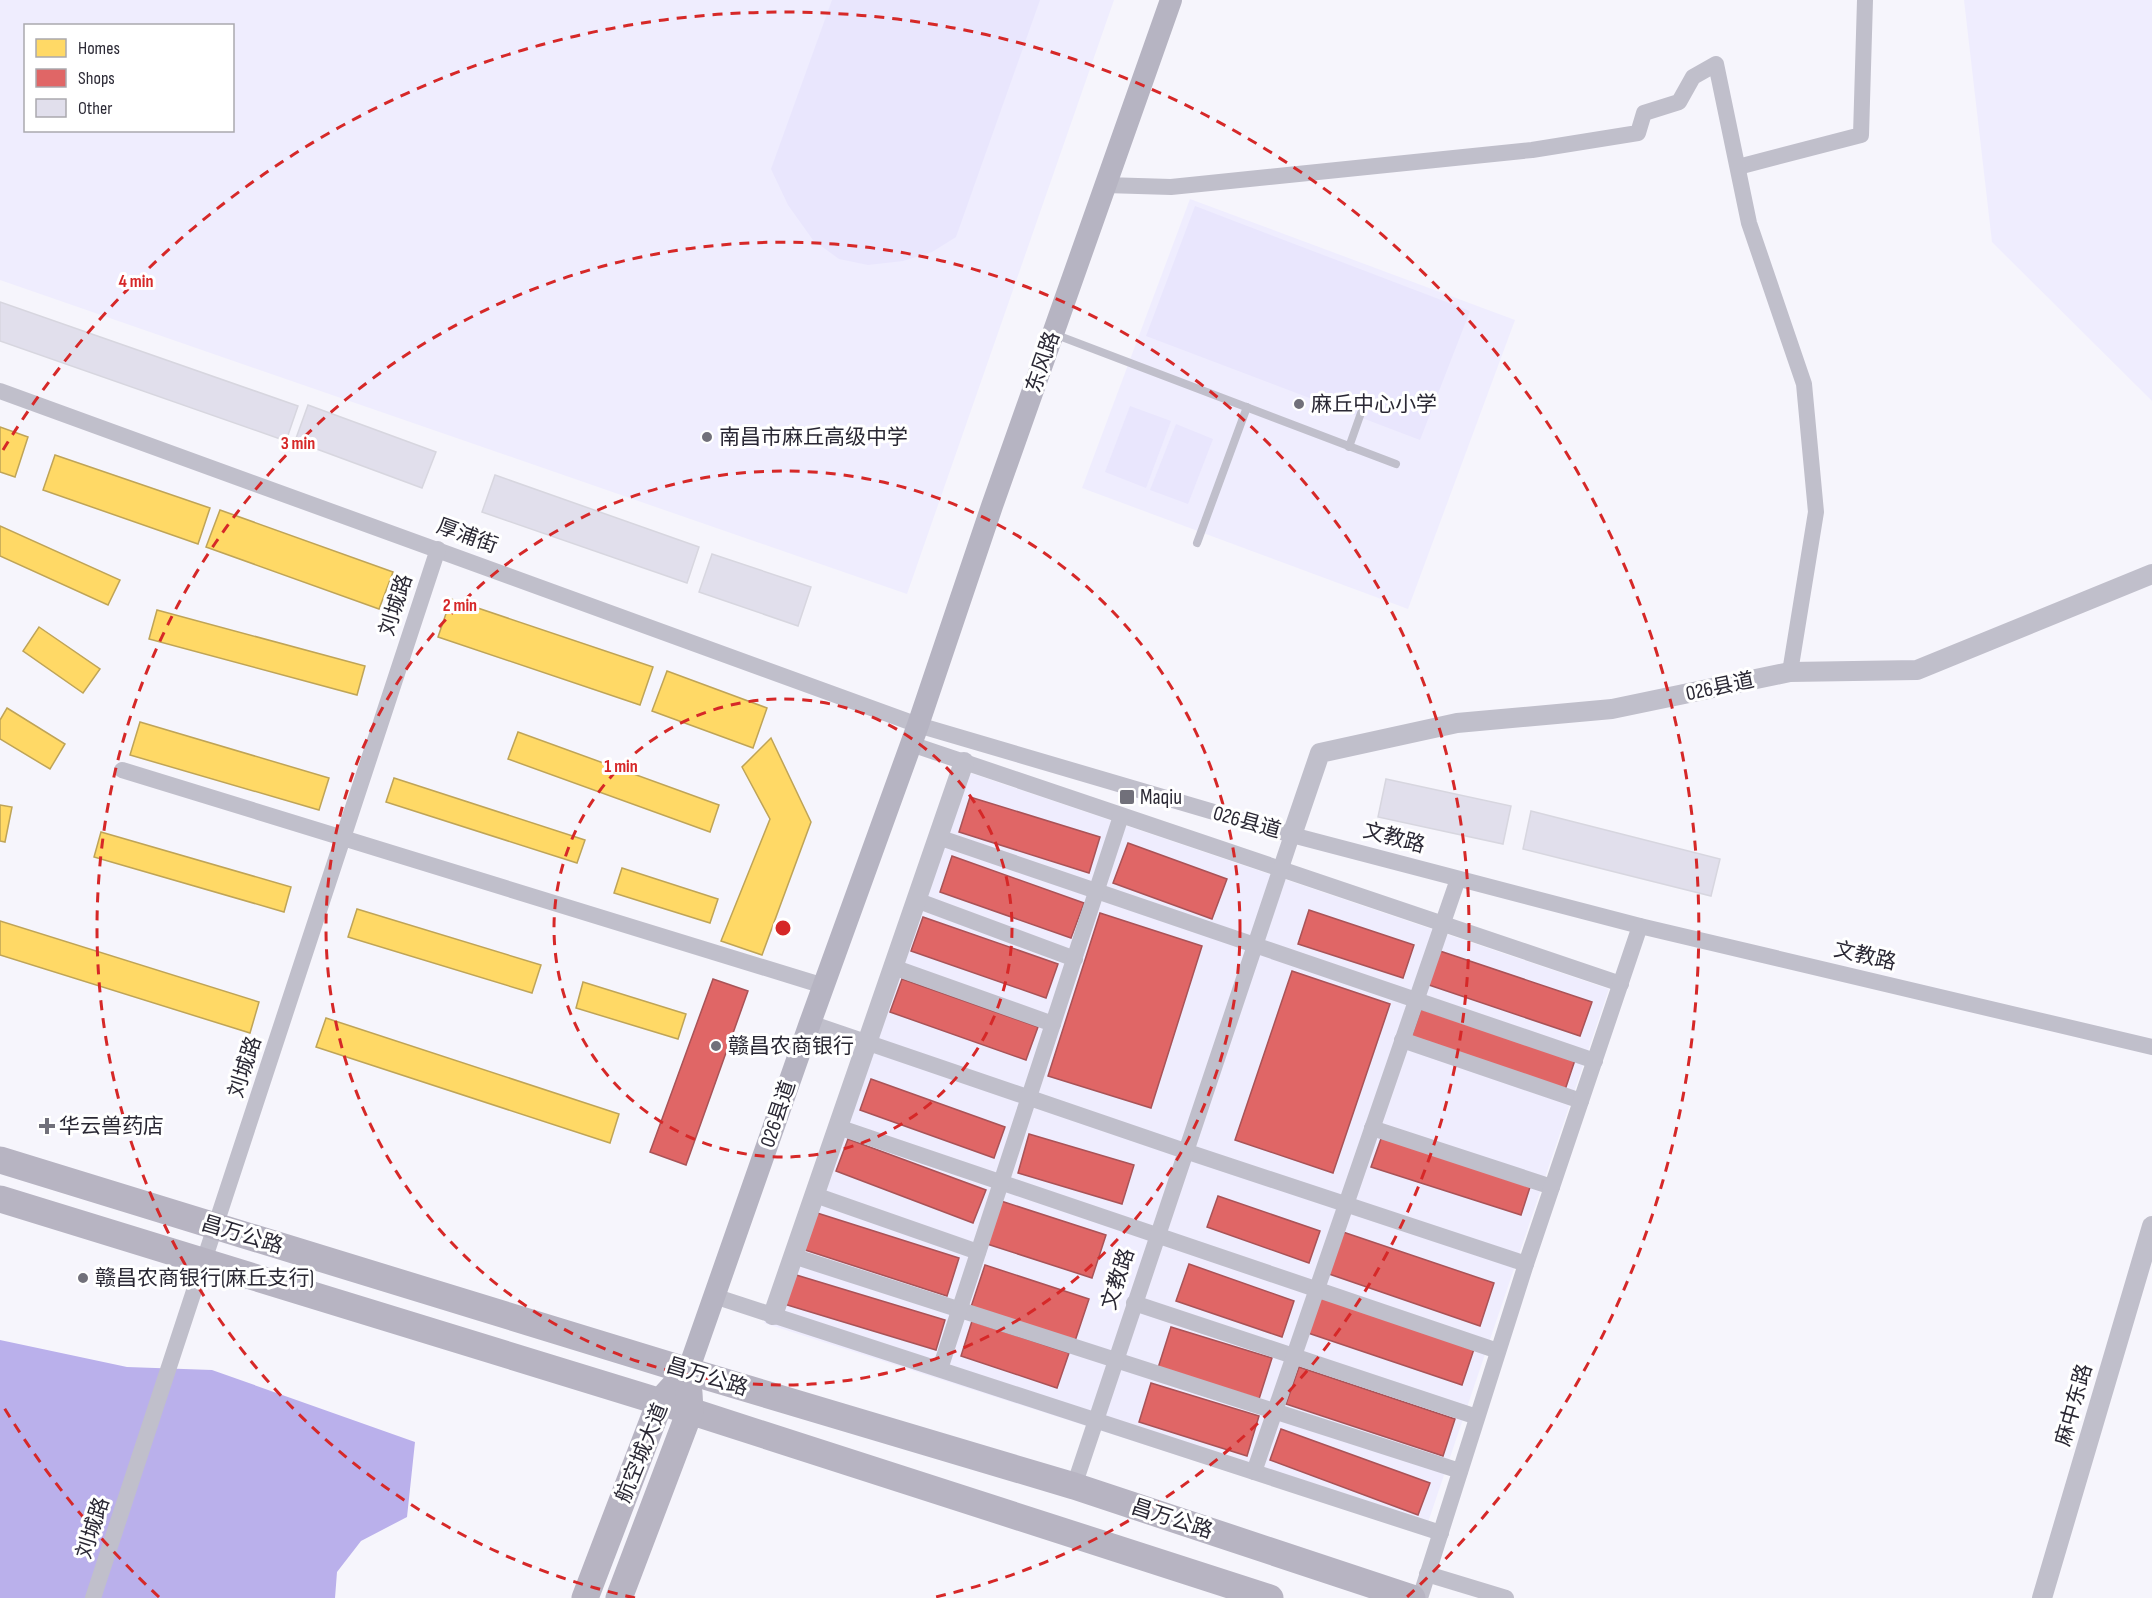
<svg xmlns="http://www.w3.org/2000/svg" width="2152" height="1598" viewBox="0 0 2152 1598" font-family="'Sofia Sans Condensed','Noto Sans SC',sans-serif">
  <rect width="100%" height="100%" fill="#f6f5fc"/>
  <g fill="#efedfe" fill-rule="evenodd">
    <path d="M 0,0 L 1114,0 L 907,594 L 0,280 ZM 26,26 L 232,26 L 232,130 L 26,130 Z"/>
    <polygon points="1964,0 2152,0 2152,401 1992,242"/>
    <polygon points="1190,199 1515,320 1408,609 1082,488"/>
    <polygon points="971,773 1609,989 1424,1534 764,1323"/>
  </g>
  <g fill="#e9e6fd">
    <polygon points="832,0 1040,0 956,237 932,252 903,261 868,265 839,259 813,240 788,205 771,169"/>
    <polygon points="1195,206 1470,311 1420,440 1146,336"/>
    <polygon points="1130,406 1171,421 1146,488 1105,472"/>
    <polygon points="1176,424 1213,439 1188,504 1150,490"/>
  </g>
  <polygon fill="#bab0eb" points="0,1340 127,1367 212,1370 415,1442 407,1517 361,1541 337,1572 335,1598 0,1598"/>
  <g fill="#ffd966" stroke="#bfa457" stroke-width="1.5">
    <polygon points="0,427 28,437 15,477 0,472"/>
    <polygon points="55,455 210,508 198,544 43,490"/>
    <polygon points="220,510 393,572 379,609 206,547"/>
    <polygon points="0,526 120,580 108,605 0,556"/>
    <polygon points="451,599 653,667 640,705 438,637"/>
    <polygon points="157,610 365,666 357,695 149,639"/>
    <polygon points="39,627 100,669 83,693 23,651"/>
    <polygon points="667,671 767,708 753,748 652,711"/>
    <polygon points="7,708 65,744 50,769 0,739 0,720"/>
    <polygon points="140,722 329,778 319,810 130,755"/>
    <polygon points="518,732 719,805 710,832 508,759"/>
    <polygon points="771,738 811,822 762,955 721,941 770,819 742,767"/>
    <polygon points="394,778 585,840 577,863 386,802"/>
    <polygon points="0,805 12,807 5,842 0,841"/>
    <polygon points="101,832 291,887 284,912 94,857"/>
    <polygon points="622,868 718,899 710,923 614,893"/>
    <polygon points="357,909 541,965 532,993 348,937"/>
    <polygon points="0,921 259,1002 250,1033 0,955"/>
    <polygon points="583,982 686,1014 678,1039 576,1008"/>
    <polygon points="326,1018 619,1114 610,1143 316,1047"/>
  </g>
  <g fill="#e06666" stroke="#a95357" stroke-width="1.5">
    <polygon points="970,797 1100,837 1089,873 959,832"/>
    <polygon points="1128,843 1227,879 1212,919 1113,883"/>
    <polygon points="952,856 1084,903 1071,938 940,892"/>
    <polygon points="1309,910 1414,945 1403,978 1298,944"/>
    <polygon points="1100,913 1202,946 1151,1108 1048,1076"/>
    <polygon points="923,917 1058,964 1046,998 911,951"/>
    <polygon points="1437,950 1592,1002 1580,1036 1426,984"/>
    <polygon points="1292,971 1390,1004 1333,1173 1235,1140"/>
    <polygon points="713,979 748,991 686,1165 650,1152"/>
    <polygon points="902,979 1038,1027 1026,1060 890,1012"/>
    <polygon points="1421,1009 1575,1060 1564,1093 1410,1041"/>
    <polygon points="871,1079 1005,1127 994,1158 860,1110"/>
    <polygon points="1029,1134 1134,1165 1122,1204 1018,1173"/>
    <polygon points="1382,1136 1531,1184 1521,1215 1371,1167"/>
    <polygon points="848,1139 986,1190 973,1223 836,1171"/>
    <polygon points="1218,1196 1320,1231 1309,1263 1207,1227"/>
    <polygon points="1001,1201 1106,1235 1092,1278 987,1244"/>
    <polygon points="814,1212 959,1258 947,1296 802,1249"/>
    <polygon points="1343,1232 1494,1283 1480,1326 1329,1274"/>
    <polygon points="1189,1264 1294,1301 1282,1337 1176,1301"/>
    <polygon points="985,1265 1089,1299 1075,1341 971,1307"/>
    <polygon points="793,1274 945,1320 936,1350 784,1304"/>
    <polygon points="1321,1296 1474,1349 1462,1385 1308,1333"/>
    <polygon points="972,1321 1069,1353 1057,1388 961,1356"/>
    <polygon points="1171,1327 1272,1358 1259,1399 1158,1368"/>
    <polygon points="1299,1367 1455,1419 1443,1456 1286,1404"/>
    <polygon points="1151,1383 1259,1416 1247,1456 1139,1422"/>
    <polygon points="1281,1429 1430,1483 1418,1515 1270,1460"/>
  </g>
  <g fill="#e1dfec" stroke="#d7d6df" stroke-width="1.5">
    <polygon points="0,302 298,406 286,441 0,341"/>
    <polygon points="308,405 436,452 422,488 295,441"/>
    <polygon points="495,475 699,547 687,583 482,512"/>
    <polygon points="712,554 811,587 798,626 699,592"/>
    <polygon points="1386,779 1511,806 1503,844 1378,817"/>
    <polygon points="1531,811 1720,859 1711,896 1523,849"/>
  </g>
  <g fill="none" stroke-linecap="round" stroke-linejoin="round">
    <g stroke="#c0bfcb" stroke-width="8">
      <polyline points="1054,334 1396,464"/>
      <polyline points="1349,447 1361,413"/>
      <polyline points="1197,543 1247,407"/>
    </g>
    <g stroke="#c0bfcb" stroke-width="16">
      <polyline points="1738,167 1861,135 1865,0"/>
      <polyline points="1105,185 1171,187 1532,150 1638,133 1644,113 1679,102 1693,77 1716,64 1749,223 1804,384 1816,512 1790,672"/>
      <polyline points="0,391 918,725 1292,835"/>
      <polyline points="911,744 1621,984"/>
      <polyline points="122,770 824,986"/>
      <polyline points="938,837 1595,1061"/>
      <polyline points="916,900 1075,959"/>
      <polyline points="893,967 1053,1024"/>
      <polyline points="810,1023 1185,1151 1526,1264"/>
      <polyline points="1402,1040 1581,1101"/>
      <polyline points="838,1127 1498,1351"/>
      <polyline points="1372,1128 1552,1187"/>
      <polyline points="815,1195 978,1252"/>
      <polyline points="793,1256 1460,1471"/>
      <polyline points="714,1296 1441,1533"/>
      <polyline points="1134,1303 1477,1417"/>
      <polyline points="940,1369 1121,816"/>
      <polyline points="1254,1472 1458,879"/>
      <polyline points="1074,1486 1292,835 1640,926 2152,1047"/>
      <polyline points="1427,1574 1506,1598"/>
      <polyline points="93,1598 438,549"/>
      <polyline points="1420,1598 1526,1264 1640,926"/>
    </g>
    <g stroke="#c0bfcb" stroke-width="20">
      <polyline points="1292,835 1320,753 1457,723 1612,709 1790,672 1917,670 2152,574"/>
      <polyline points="773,1315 964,762"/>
      <polyline points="2042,1598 2152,1226"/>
    </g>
    <polyline stroke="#b6b4c2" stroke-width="22" points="688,1371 810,1023 918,725 992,506 1171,0"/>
    <g stroke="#b7b4c2" stroke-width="27">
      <polyline points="0,1160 688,1371 1074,1486 1412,1598"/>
      <polyline points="0,1199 690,1411 1270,1598"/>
      <polyline points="585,1598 660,1402 688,1371"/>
      <polyline points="619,1598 690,1411 689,1393"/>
    </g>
  </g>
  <g fill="none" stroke="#d62828" stroke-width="3" stroke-dasharray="10 8">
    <circle cx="783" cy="928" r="229"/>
    <circle cx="783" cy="928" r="457"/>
    <path d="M635 1598A686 686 0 1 1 931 1598"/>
    <path d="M159 1597A915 915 0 0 1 3 1406M3 450A915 915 0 1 1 1407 1597"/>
  </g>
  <g fill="#71707a" stroke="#fff" stroke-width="2">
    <circle cx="1299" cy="404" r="6"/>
    <circle cx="707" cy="437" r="6"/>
    <rect x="1119" y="789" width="16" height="16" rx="3"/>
    <circle cx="716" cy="1046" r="6"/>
    <path d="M44 1117h6v6h6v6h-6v6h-6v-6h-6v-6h6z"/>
    <circle cx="83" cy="1278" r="6"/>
  </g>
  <g text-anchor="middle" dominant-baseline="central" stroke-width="6" stroke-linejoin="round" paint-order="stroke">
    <g font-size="21" fill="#2a2834" stroke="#fff">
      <text transform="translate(1043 362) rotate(-71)">东风路</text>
      <text transform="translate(467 536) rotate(20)">厚浦街</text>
      <text transform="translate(396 605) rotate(-72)">刘城路</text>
      <text transform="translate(1720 687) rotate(-12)">026县道</text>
      <text transform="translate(1247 822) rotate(16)">026县道</text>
      <text transform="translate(1394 838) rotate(15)">文教路</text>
      <text transform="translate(1865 956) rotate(13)">文教路</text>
      <text transform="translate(245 1067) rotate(-72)">刘城路</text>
      <text transform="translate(778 1114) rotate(-71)">026县道</text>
      <text transform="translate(242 1235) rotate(17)">昌万公路</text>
      <text transform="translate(1118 1279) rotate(-72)">文教路</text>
      <text transform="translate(707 1377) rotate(17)">昌万公路</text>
      <text transform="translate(2074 1405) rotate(-74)">麻中东路</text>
      <text transform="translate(642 1453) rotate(-68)">航空城大道</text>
      <text transform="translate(1172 1519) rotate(18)">昌万公路</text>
      <text transform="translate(93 1528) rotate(-72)">刘城路</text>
    </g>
    <g font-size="21" fill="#2a2834" stroke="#fff" text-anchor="start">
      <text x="1311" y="404">麻丘中心小学</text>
      <text x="719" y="437">南昌市麻丘高级中学</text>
      <text x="1140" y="797">Maqiu</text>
      <text x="728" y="1046">赣昌农商银行</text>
      <text x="59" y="1126">华云兽药店</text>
      <text x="95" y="1278">赣昌农商银行(麻丘支行)</text>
    </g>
  </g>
  <circle cx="783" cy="928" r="9" fill="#d62828" stroke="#fff" stroke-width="3"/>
  <g font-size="18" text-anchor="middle" font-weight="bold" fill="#d62828" stroke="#fff" stroke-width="6" stroke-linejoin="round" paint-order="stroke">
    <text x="136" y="287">4 min</text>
    <text x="298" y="449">3 min</text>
    <text x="460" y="611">2 min</text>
    <text x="621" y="772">1 min</text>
  </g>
  <rect x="24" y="24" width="210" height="108" fill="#ffffff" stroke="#aaa9ae" stroke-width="1.5"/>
  <rect x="36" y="39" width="30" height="18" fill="#ffd966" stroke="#aaa9ae" stroke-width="1.5"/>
  <text x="78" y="54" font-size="18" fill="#2a2834">Homes</text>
  <rect x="36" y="69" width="30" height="18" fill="#e06666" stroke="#aaa9ae" stroke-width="1.5"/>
  <text x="78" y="84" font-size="18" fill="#2a2834">Shops</text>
  <rect x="36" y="99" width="30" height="18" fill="#e1dfec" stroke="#aaa9ae" stroke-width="1.5"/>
  <text x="78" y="114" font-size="18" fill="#2a2834">Other</text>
</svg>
